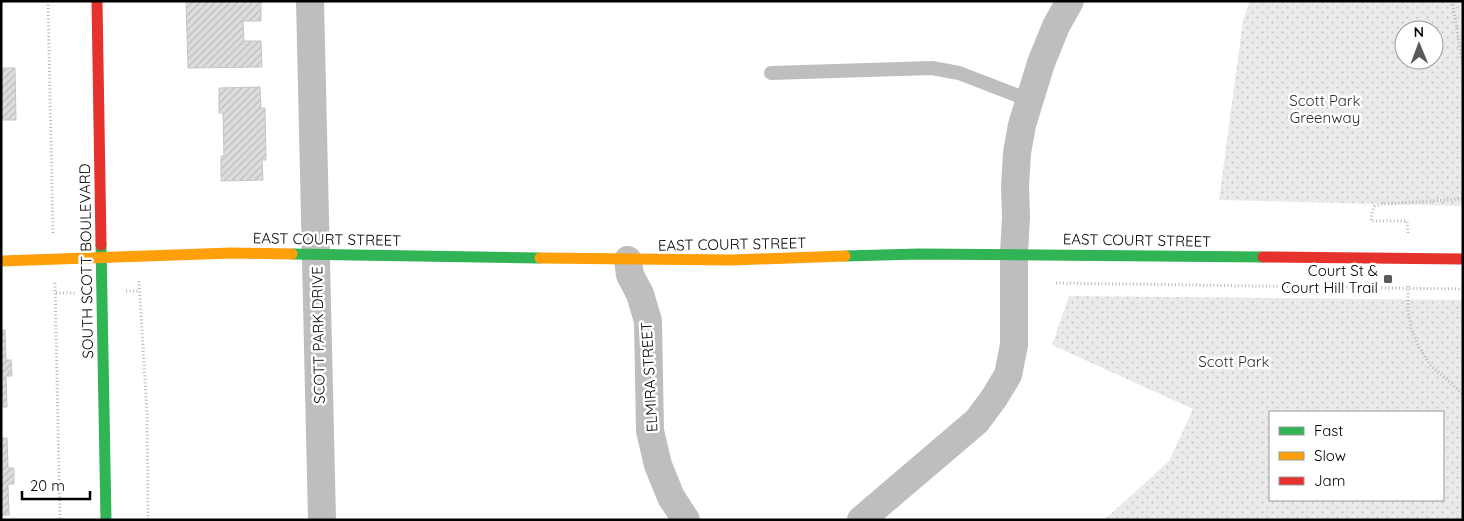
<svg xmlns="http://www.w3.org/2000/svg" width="1464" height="521" viewBox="0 0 1464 521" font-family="Quicksand,sans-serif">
  <defs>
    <pattern id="park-dots" width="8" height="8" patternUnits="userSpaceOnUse" patternTransform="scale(1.25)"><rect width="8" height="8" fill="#eaeaea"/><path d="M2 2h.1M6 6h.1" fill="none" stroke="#c7c7c7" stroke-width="1.8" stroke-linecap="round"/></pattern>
    <pattern id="building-hatch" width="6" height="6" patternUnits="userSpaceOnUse" patternTransform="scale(1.25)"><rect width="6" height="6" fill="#ddd"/><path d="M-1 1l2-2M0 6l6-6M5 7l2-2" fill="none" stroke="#bcbcbc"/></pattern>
  </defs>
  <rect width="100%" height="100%" fill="#fff"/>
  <g fill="url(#park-dots)" fill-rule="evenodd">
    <path d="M 1250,1 L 1463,1 L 1463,206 L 1219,200 L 1243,21 ZM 1404,30 L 1434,30 L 1434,60 L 1404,60 Z"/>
    <path d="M 1069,296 L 1463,300 L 1463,520 L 1104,520 L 1169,461 L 1193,409 L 1052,345 ZM 1270,412 L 1443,412 L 1443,500 L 1270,500 Z"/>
  </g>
  <g fill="url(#building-hatch)" stroke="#c5c5c5">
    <polygon points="186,1 261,1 261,21 243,21 244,41 261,41 262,67 188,68"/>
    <polygon points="1,68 15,68 16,120 1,120"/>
    <polygon points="260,87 261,108 265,108 266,160 262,160 263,180 221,181 221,156 224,156 223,113 219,113 219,88"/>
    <polygon points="1,330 5,330 6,360 11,360 12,376 6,376 7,407 1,407"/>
    <polygon points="1,438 7,438 8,468 14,468 14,484 8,484 9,515 1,515"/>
  </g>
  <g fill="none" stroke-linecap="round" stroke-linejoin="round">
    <g stroke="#b8b8b8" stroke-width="3" stroke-dasharray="1 2.5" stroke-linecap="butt">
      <polyline points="48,1 53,234"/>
      <polyline points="1452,1 1463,65"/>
      <polyline points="1408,233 1407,221 1371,221 1372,212 1375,206 1382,204 1463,199"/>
      <polyline points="139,281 147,413 148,520"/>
      <polyline points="55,283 60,520"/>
      <polyline points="1056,283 1463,289"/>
      <polyline points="1408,286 1408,311 1412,331 1419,347 1430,365 1463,394"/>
      <polyline points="126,291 140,291"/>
      <polyline points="56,293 77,293"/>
    </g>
    <polyline stroke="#bebebe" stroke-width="14" points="771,73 932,68 959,73 1029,100"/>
    <g stroke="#bebebe" stroke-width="28">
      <polyline points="310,1 322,520"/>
      <polyline points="628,260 630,275 640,294 648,321 650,431 658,465 671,497 686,520"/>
      <polyline points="861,520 977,421 994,398 1008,375 1014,345 1014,254 1016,217 1015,186 1017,153 1022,125 1041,63 1056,26 1070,1"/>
    </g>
    <g stroke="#30b455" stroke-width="11">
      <polyline points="101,245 106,520"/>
      <polyline points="292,254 540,258"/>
      <polyline points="845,256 919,254 1263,257"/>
    </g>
    <g stroke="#ff9f0a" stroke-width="11">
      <polyline points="540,258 732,260 845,256"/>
      <polyline points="1,261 232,253 292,254"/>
    </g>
    <g stroke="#e5322d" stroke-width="11">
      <polyline points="97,1 101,245"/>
      <polyline points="1263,257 1463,259"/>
    </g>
  </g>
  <rect fill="#595959" stroke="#fff" stroke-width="2" x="1383" y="274" width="10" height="10" rx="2.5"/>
  <g text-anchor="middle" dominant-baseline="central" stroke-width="5" stroke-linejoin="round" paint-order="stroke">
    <g font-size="15" fill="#303030" stroke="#fff">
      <text x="1325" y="100">Scott Park<tspan x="1325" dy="17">Greenway</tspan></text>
      <text x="1234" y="361">Scott Park</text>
    </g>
    <g font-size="15" fill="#000" stroke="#fff">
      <text transform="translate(327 239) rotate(1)">EAST COURT STREET</text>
      <text transform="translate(1137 240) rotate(1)">EAST COURT STREET</text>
      <text transform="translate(732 244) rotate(-1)">EAST COURT STREET</text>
      <text transform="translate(86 261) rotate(-91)">SOUTH SCOTT BOULEVARD</text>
      <text transform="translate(318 335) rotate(-91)">SCOTT PARK DRIVE</text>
      <text transform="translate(649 377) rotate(-93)">ELMIRA STREET</text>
    </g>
    <g font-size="15" fill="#000" stroke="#fff" text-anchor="end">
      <text x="1378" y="270">Court St &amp;<tspan x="1378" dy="17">Court Hill Trail</tspan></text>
    </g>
  </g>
  <rect width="1464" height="521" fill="none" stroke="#000000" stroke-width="5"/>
  <rect x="1269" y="411" width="175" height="90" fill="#ffffff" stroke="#999999"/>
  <rect x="1279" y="427" width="25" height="8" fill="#30b455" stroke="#999999"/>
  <text x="1314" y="436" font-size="15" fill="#000000">Fast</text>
  <rect x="1279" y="452" width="25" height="8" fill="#ff9f0a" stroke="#999999"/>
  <text x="1314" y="461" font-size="15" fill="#000000">Slow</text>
  <rect x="1279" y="477" width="25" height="8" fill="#e5322d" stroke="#999999"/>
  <text x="1314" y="486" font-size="15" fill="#000000">Jam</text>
  <g transform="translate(1419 45) rotate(359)"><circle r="24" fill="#ffffff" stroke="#999999"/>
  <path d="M0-4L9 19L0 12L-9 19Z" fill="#595959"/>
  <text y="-8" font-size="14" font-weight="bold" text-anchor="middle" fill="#000000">N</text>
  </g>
  <path d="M22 491v8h68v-8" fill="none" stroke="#000000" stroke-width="2.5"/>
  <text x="30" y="491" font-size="15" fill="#000000" stroke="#ffffff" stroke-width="4" paint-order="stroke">20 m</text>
</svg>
